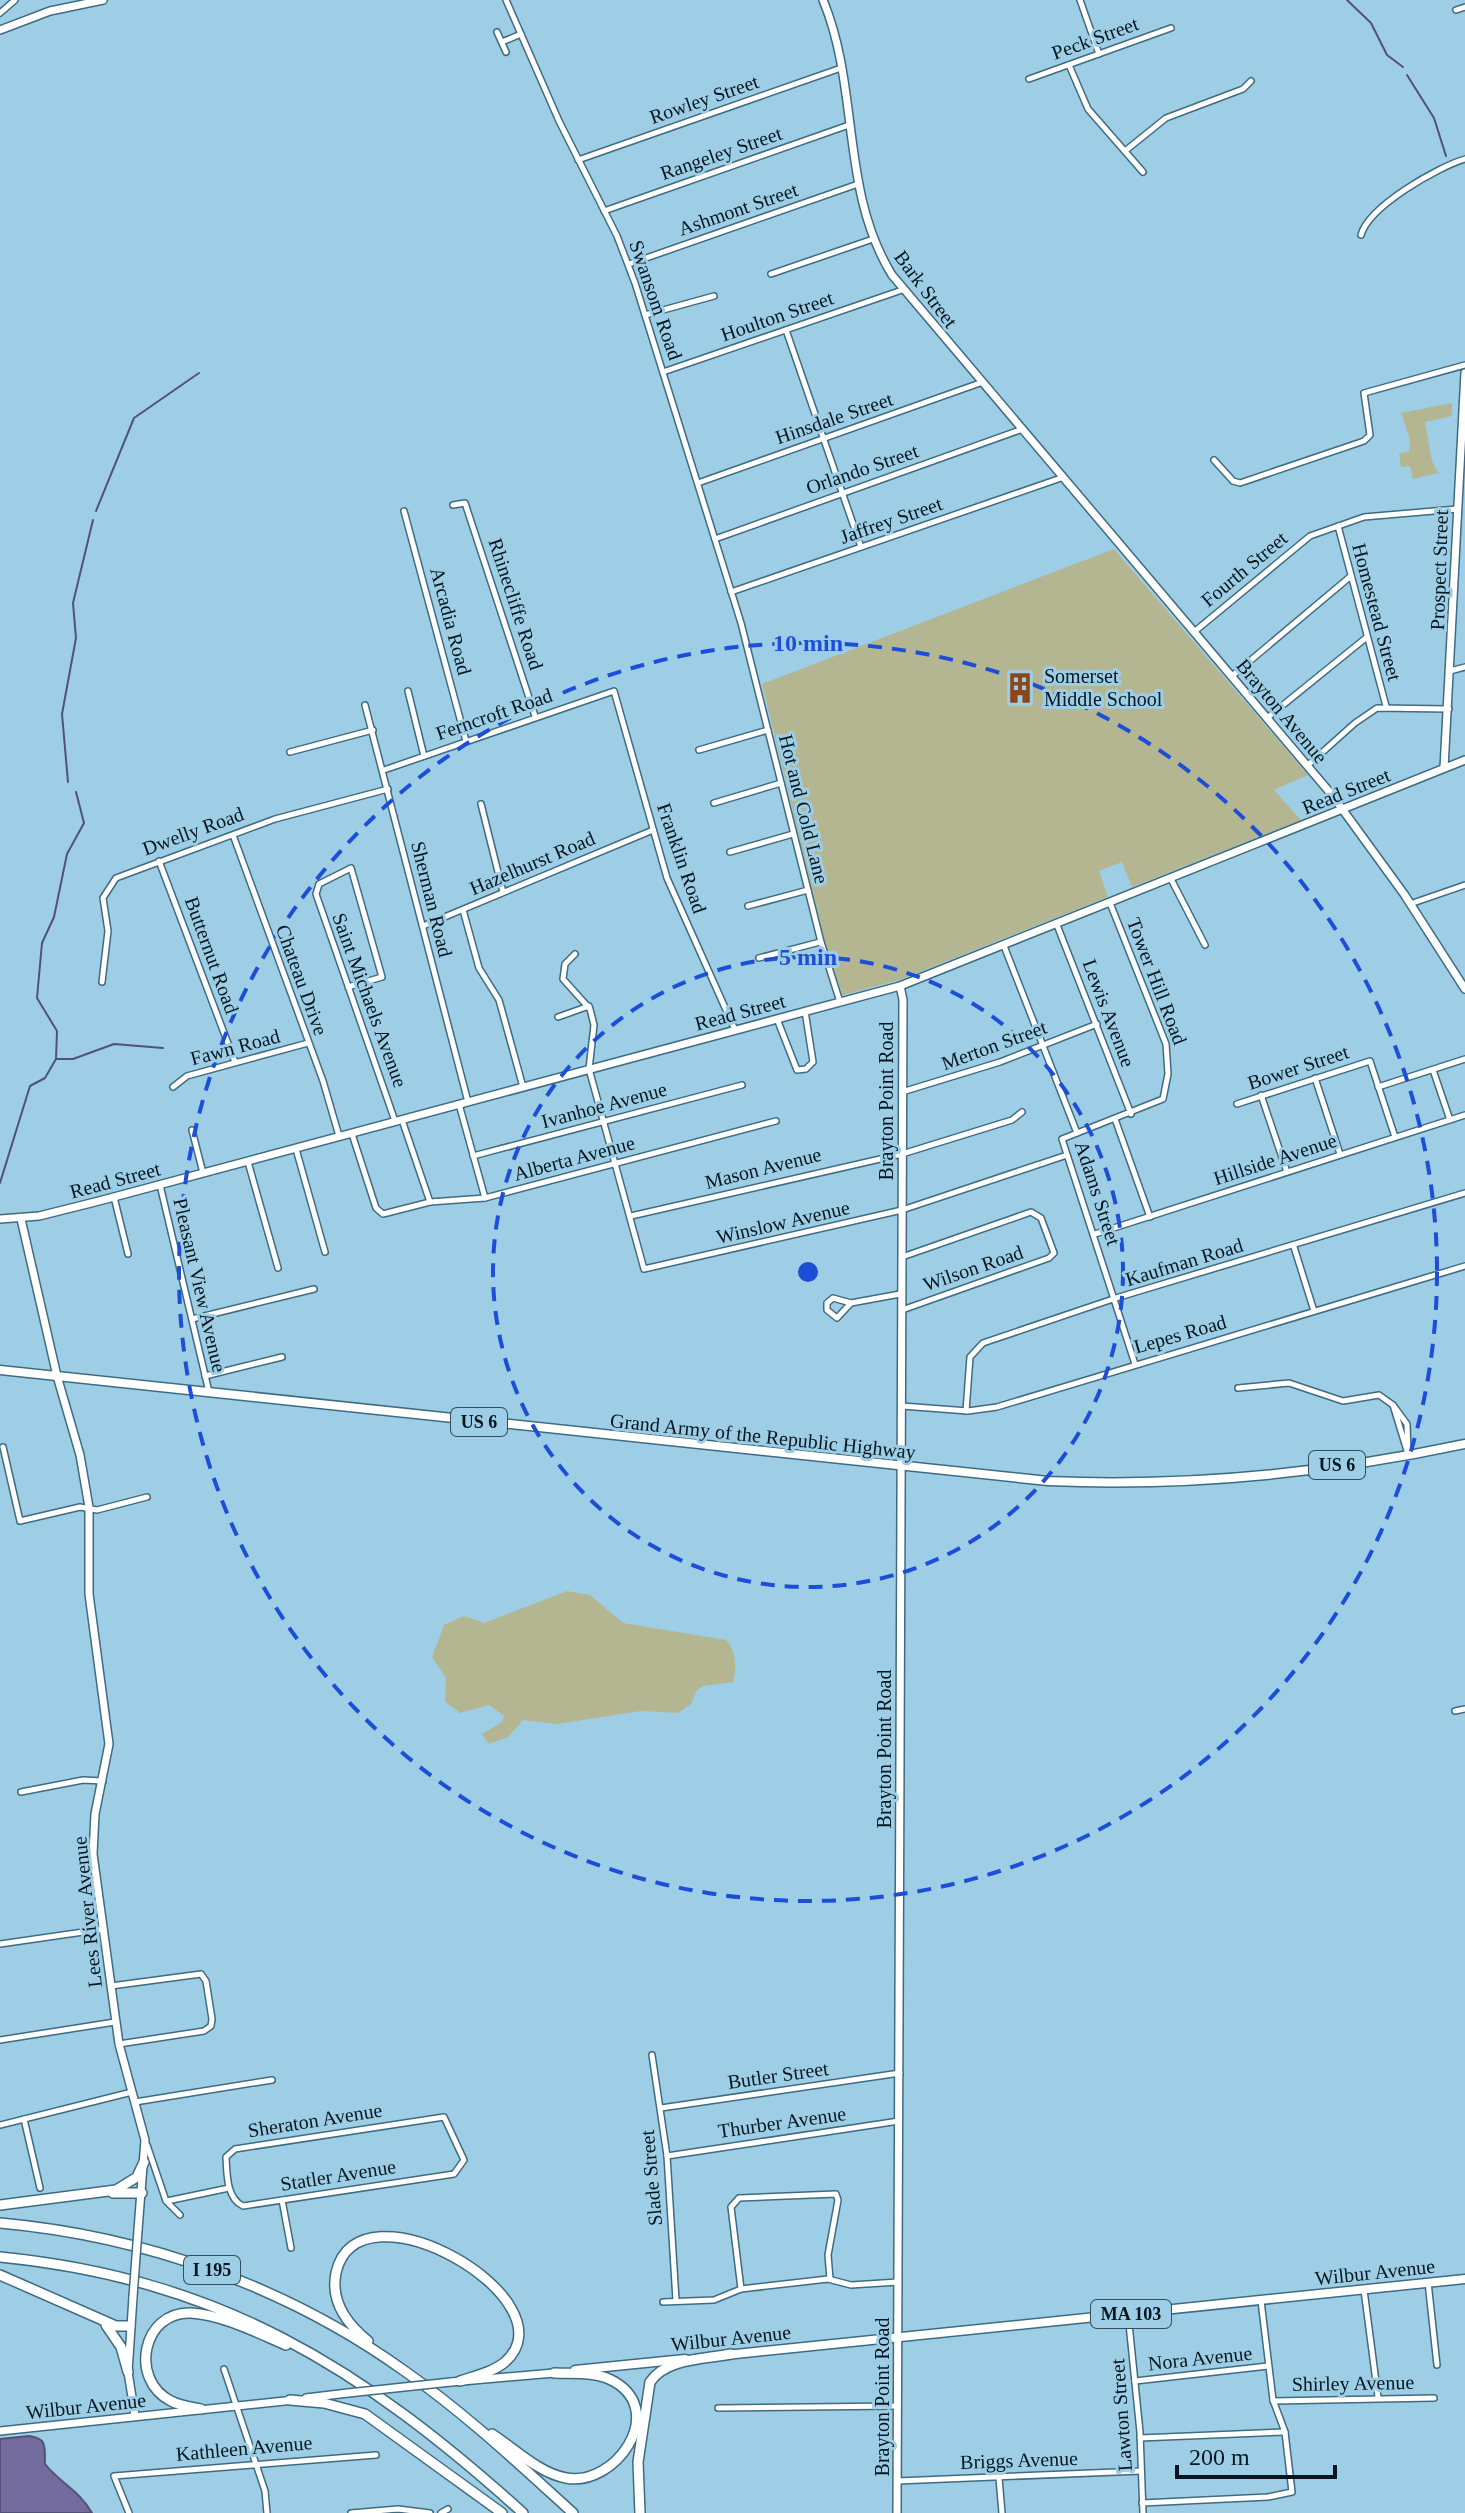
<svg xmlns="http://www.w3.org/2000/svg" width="1465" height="2513" viewBox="0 0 1465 2513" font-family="Georgia,serif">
  <rect width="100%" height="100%" fill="#9ecee6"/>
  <g fill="#b3b690">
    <polygon points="1452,403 1452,416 1425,422 1432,461 1438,473 1413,479 1410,466 1401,467 1399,454 1409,451 1410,439 1401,413"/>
    <polygon points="1114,549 1308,775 1274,790 1301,820 1132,887 1122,862 1099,871 1108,897 899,980 843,995 828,954 762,684"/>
    <path d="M 567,1591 L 590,1595 L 623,1623 L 726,1640 C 736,1650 737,1668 733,1682 L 704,1686 L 697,1690 L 691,1704 L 678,1713 L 641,1711 L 557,1724 L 523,1720 L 508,1737 L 489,1744 L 482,1734 L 502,1722 L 504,1716 L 489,1705 L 460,1713 L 445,1702 L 446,1678 L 432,1657 L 444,1625 L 464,1616 L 484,1623 Z"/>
  </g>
  <path fill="#746b9f" stroke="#525279" stroke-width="2" d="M 29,2436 C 49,2438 44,2450 45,2464 C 60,2483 79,2490 92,2513 L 0,2513 L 0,2439 Z"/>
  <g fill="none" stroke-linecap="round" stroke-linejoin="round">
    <g stroke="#525279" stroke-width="2">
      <polyline points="1347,0 1371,23 1387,55 1403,67"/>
      <polyline points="1407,75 1434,118 1446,156"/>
      <polyline points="96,511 134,418 199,373"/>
      <polyline points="68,782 62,714 76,638 73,603 93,520"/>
      <polyline points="56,1059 73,1059 114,1044 163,1048"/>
      <polyline points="0,1183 30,1086 45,1078 56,1059 57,1031 37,998 42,943 54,917 67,854 84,823 76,792"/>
    </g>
    <defs>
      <g id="street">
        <polyline points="506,0 559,121 617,236 635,283 741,623 821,942 840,1002"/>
        <polyline points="1080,0 1099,54"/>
        <polyline points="1456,10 1465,7"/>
        <polyline points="0,13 15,0"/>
        <polyline points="497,32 506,52"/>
        <polyline points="502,42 521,34"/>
        <polyline points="1069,65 1088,109 1143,172"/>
        <polyline points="1029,79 1171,28"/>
        <polyline points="1125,151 1166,118 1243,89 1251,81"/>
        <polyline points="578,160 841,68"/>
        <polyline points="604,211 849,125"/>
        <path d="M 1361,235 C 1369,206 1438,167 1465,159"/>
        <polyline points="629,264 858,184"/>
        <polyline points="771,274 873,239"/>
        <polyline points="645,315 714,296"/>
        <polyline points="786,330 861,547"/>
        <polyline points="663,372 902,290"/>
        <polyline points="1214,460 1233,481 1240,483 1364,441 1370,435 1364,393 1465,365"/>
        <polyline points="698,483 980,383"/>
        <polyline points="453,505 465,503 535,716"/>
        <polyline points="404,511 466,741"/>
        <polyline points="1338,526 1386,706"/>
        <polyline points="715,539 1020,430"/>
        <polyline points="731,592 1061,478"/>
        <polyline points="1194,632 1310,536 1364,517 1457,509"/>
        <polyline points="1450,671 1465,667"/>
        <polyline points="1232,676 1351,576"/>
        <polyline points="408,691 424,756"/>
        <polyline points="365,705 468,1102"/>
        <polyline points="1267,718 1367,637"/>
        <polyline points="699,750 768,730"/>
        <polyline points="290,752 373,730"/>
        <polyline points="1307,766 1355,723 1377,708 1449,709"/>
        <polyline points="384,770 614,691 667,878 735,1030"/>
        <polyline points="714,803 781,783"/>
        <polyline points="481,804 503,892"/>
        <polyline points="233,835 323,1081 339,1136"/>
        <polyline points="730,852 793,834"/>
        <polyline points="159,861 235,1062"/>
        <polyline points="1171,879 1205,945"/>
        <polyline points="1110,903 1166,1044 1168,1074 1163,1099 1062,1139 1135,1364"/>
        <polyline points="1410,904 1465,885"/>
        <polyline points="748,906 808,890"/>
        <polyline points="463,910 479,968 499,1000 523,1087"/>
        <polyline points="1057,925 1131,1114"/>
        <polyline points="423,926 653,830"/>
        <polyline points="1004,946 1077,1133"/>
        <polyline points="575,954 565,964 563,979 590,1009 594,1025 589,1069 644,1269 902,1210 1067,1155"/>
        <polyline points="759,958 820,942"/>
        <polyline points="102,982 108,931 103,898 116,878 275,819 388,789"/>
        <polyline points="348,987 382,977 351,868 319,884 316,894 395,1121"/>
        <polyline points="558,1017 589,1006"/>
        <polyline points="777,1019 797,1070 806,1069 813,1062 805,1011"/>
        <polyline points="1433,1070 1450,1120"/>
        <polyline points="1315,1078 1340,1154"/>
        <polyline points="173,1087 187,1076 308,1043"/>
        <polyline points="1378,1087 1465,1059"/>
        <polyline points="902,1092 1000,1062 1097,1024"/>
        <polyline points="1261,1095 1287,1172"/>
        <polyline points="459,1104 485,1198"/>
        <polyline points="1237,1104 1370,1061 1395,1137"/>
        <polyline points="1115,1119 1150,1217"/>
        <polyline points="402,1120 430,1202"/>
        <polyline points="192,1130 203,1173"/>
        <polyline points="352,1134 376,1208 383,1214 430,1202 485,1198 776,1121"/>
        <polyline points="296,1149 325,1252"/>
        <polyline points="473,1156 742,1085"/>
        <polyline points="248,1162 278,1268"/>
        <polyline points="160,1185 209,1392"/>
        <polyline points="114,1197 128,1254"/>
        <polyline points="631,1216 902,1154 1012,1120 1022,1112"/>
        <polyline points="1095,1234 1465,1115"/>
        <polyline points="1294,1247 1314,1311"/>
        <polygon points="833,1298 851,1303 837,1318 827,1310 827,1303"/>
        <polyline points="851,1303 900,1294"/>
        <polyline points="902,1310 1049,1258 1054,1253 1041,1218 1031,1212 902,1257"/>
        <polyline points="192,1319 314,1289"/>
        <polyline points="205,1376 282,1357"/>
        <polyline points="1238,1388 1289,1383 1343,1401 1379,1395 1393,1405"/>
        <polygon points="1393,1405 1407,1424 1408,1454"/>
        <polyline points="902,1406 968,1411 997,1407 1465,1266"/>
        <polyline points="966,1411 970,1357 983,1343 1116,1298 1465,1193"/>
        <polyline points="3,1447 20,1521 80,1507 97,1510 147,1497"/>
        <polyline points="1455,1711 1465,1709"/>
        <polyline points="21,1792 83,1780 103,1781"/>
        <polyline points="0,1944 104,1929"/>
        <polyline points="111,1986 201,1974 206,1981 212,2019 211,2026 204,2031 119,2044"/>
        <polyline points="0,2040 115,2022"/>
        <polyline points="652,2055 667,2156 676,2300"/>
        <polyline points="135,2102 272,2080"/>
        <polyline points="661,2108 900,2073"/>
        <path d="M 444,2117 L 464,2160 L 454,2174 L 243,2206 C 226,2198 227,2173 226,2157 L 235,2149 Z"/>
        <polyline points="24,2119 40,2188"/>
        <polyline points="0,2125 132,2092"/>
        <polyline points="147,2145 166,2201 180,2215"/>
        <polyline points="667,2156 899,2121"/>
        <polyline points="282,2200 291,2248"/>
        <polyline points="167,2201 229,2188"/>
        <polyline points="1428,2282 1437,2365"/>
        <polyline points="741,2289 731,2207 739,2198 836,2194 838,2200 828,2255 830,2279"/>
        <polyline points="1364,2290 1378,2397"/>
        <polyline points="663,2302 714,2300 741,2289 828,2279 851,2285 898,2282"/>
        <polyline points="1128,2314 1140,2432 1143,2513"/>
        <polyline points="224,2369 265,2491 267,2513"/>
        <polyline points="1135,2381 1268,2366"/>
        <polyline points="1273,2401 1434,2398"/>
        <polyline points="718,2408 897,2406"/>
        <polyline points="1140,2438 1285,2432"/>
        <polyline points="999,2478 1002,2513"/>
        <polyline points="897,2481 1141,2471"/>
        <polyline points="1142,2503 1268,2497 1292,2492 1285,2432 1273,2400 1261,2301"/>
        <polyline points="129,2513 114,2476 376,2455"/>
        <polyline points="351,2513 398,2509 430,2513"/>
        <polyline points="441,2513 448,2509"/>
      </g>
      <g id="secondary">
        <path d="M 823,0 C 860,89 840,191 892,275 L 1332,795 L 1404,894 L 1465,989"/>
        <polyline points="0,30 50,11 103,0"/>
        <polyline points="1444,768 1465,373"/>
        <polyline points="0,1219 39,1216 99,1201 900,986 1465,760"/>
        <polyline points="21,1219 57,1376 80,1455 89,1507 89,1594 109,1744 95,1814 93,1854 119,2044 145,2140 138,2230"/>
        <polyline points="133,2297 128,2372 135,2416"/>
        <polyline points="451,2382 554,2373"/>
        <polyline points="306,2398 348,2393"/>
        <polyline points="0,2431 294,2400"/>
        <polyline points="897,2513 903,1000 900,986"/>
      </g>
      <g id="primary">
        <path d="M 0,1370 L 1048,1481 C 1187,1487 1329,1473 1465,1444"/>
        <polyline points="726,2355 1465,2279"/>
        <polyline points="575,2370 685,2359"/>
      </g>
      <g id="highway">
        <polyline points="113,2193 142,2193"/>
        <polyline points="0,2205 116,2190 137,2177 144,2162"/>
        <path d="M 0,2223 C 145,2236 288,2287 406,2372 C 466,2414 519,2464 573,2513"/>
        <path d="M 0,2257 C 221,2279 362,2368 523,2513"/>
        <polyline points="0,2275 116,2326 130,2326"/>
        <polyline points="106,2325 121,2347 128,2372"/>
        <path d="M 368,2341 C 347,2324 330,2302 336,2273 C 357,2175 575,2300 505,2362 C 493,2372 475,2376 460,2381"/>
        <polyline points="290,2400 324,2403 365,2414 502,2513"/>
        <path d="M 201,2409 C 192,2407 180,2406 171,2401 C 129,2380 142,2311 191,2313 C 223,2315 258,2333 286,2345"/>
        <path d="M 492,2434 C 515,2449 539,2473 566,2478 C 615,2487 667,2413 615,2382 C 597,2371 574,2374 554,2373"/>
        <path d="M 640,2513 L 638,2462 L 650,2382 C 666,2358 705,2359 731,2354"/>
      </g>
    </defs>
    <use href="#street" stroke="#3e6b81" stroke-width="8"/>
    <use href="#secondary" stroke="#3e6b81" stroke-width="10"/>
    <use href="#primary" stroke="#3e6b81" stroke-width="11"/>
    <use href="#highway" stroke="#3e6b81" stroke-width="12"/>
    <use href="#street" stroke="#fff" stroke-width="5"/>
    <use href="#secondary" stroke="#fff" stroke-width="7"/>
    <use href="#primary" stroke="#fff" stroke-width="8"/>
    <use href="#highway" stroke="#fff" stroke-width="9"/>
    <defs>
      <g id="secondary-bridge">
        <polyline points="133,2297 138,2230"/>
        <polyline points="348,2393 451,2382"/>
      </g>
    </defs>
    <use href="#secondary-bridge" stroke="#3e6b81" stroke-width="10" stroke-linecap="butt"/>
    <use href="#secondary-bridge" stroke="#fff" stroke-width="7"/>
  </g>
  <g fill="none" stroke="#1d4ed8" stroke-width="4" stroke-dasharray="14 10">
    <circle cx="808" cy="1272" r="315"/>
    <circle cx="808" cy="1272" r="629"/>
  </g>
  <defs>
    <symbol id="building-bare" viewBox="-9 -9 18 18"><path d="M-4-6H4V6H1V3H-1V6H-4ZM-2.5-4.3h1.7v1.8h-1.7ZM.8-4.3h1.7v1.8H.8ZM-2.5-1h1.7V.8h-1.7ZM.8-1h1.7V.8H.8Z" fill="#8a4719" stroke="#9ecee6" stroke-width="2.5" paint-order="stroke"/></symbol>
  </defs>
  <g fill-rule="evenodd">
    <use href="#building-bare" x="998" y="666" width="44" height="44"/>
  </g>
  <g text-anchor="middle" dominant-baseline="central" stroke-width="6" stroke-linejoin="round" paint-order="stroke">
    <g fill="#9ecee6" stroke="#324d5b" stroke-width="2">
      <rect x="451" y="1408" width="56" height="28" rx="6"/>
      <rect x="1309" y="1451" width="56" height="28" rx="6"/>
      <rect x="184" y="2256" width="56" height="28" rx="6"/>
      <rect x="1091" y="2300" width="80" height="28" rx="6"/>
    </g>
    <g font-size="18" font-weight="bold" fill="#04161f">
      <text x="479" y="1422">US 6</text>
      <text x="1337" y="1465">US 6</text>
      <text x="212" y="2270">I 195</text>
      <text x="1131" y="2314">MA 103</text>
    </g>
    <g font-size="20" fill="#04161f" stroke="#9ecee6">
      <text transform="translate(1095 38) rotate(-20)">Peck Street</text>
      <text transform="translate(704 99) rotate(-19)">Rowley Street</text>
      <text transform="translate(721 153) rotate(-19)">Rangeley Street</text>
      <text transform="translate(738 209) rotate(-19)">Ashmont Street</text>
      <text transform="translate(926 289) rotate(53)">Bark Street</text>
      <text transform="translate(656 300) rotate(71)">Swansom Road</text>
      <text transform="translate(777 316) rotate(-19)">Houlton Street</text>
      <text transform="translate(834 418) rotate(-19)">Hinsdale Street</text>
      <text transform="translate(862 469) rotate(-19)">Orlando Street</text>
      <text transform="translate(891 520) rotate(-19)">Jaffrey Street</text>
      <text transform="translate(1244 569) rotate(-40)">Fourth Street</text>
      <text transform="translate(1439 570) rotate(-88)">Prospect Street</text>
      <text transform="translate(516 604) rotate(72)">Rhinecliffe Road</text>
      <text transform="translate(1377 612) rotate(75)">Homestead Street</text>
      <text transform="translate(451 621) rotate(75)">Arcadia Road</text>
      <text transform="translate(1282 711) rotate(50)">Brayton Avenue</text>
      <text transform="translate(494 714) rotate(-19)">Ferncroft Road</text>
      <text transform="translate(1346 791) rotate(-22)">Read Street</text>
      <text transform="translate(804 809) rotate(76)">Hot and Cold Lane</text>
      <text transform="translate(193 831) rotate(-20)">Dwelly Road</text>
      <text transform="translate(682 858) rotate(71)">Franklin Road</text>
      <text transform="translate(532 863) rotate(-23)">Hazelhurst Road</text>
      <text transform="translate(432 899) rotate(76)">Sherman Road</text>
      <text transform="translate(212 955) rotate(70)">Butternut Road</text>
      <text transform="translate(302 980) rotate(70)">Chateau Drive</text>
      <text transform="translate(1157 981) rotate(69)">Tower Hill Road</text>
      <text transform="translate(370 1000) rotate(70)">Saint Michaels Avenue</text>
      <text transform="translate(740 1012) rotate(-15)">Read Street</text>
      <text transform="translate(1109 1013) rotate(69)">Lewis Avenue</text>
      <text transform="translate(994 1045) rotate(-20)">Merton Street</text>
      <text transform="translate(235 1047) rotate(-15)">Fawn Road</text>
      <text transform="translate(1298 1067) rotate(-18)">Bower Street</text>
      <text transform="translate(886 1101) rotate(-90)">Brayton Point Road</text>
      <text transform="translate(604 1105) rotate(-15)">Ivanhoe Avenue</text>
      <text transform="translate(574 1158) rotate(-15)">Alberta Avenue</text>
      <text transform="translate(1275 1159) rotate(-18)">Hillside Avenue</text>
      <text transform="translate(763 1168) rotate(-14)">Mason Avenue</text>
      <text transform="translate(115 1180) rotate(-15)">Read Street</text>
      <text transform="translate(1098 1193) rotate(72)">Adams Street</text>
      <text transform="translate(783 1222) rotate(-13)">Winslow Avenue</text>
      <text transform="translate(1184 1262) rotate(-17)">Kaufman Road</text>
      <text transform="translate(973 1268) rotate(-19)">Wilson Road</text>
      <text transform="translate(200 1285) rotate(77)">Pleasant View Avenue</text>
      <text transform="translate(1180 1334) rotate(-16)">Lepes Road</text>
      <text transform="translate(763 1436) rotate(6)">Grand Army of the Republic Highway</text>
      <text transform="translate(884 1749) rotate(-90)">Brayton Point Road</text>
      <text transform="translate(87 1912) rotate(-96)">Lees River Avenue</text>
      <text transform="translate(778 2075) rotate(-8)">Butler Street</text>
      <text transform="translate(315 2120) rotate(-9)">Sheraton Avenue</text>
      <text transform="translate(782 2122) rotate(-8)">Thurber Avenue</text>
      <text transform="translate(338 2175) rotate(-9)">Statler Avenue</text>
      <text transform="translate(651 2178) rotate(-95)">Slade Street</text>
      <text transform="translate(1375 2272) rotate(-6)">Wilbur Avenue</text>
      <text transform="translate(731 2338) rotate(-6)">Wilbur Avenue</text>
      <text transform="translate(1200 2358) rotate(-6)">Nora Avenue</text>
      <text transform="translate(1353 2383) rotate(-1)">Shirley Avenue</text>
      <text transform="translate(882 2397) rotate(-90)">Brayton Point Road</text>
      <text transform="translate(86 2406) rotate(-6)">Wilbur Avenue</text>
      <text transform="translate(1121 2415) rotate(-94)">Lawton Street</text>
      <text transform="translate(244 2448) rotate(-5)">Kathleen Avenue</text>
      <text transform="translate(1019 2460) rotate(-2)">Briggs Avenue</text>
    </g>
    <g font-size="20" fill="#04161f" stroke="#9ecee6" text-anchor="start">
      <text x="1044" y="676">Somerset<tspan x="1044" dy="23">Middle School</tspan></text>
    </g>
  </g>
  <circle cx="808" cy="1272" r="12" fill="#1d4ed8" stroke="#9ecee6" stroke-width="4"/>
  <g font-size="24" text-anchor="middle" font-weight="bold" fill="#1d4ed8" stroke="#9ecee6" stroke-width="6" stroke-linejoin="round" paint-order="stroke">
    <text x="808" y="651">10 min</text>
    <text x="808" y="965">5 min</text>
  </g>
  <path d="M1177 2465v12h158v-12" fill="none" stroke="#04161f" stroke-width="4"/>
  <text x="1189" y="2465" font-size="24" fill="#04161f" stroke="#9ecee6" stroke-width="6" paint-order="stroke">200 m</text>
</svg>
